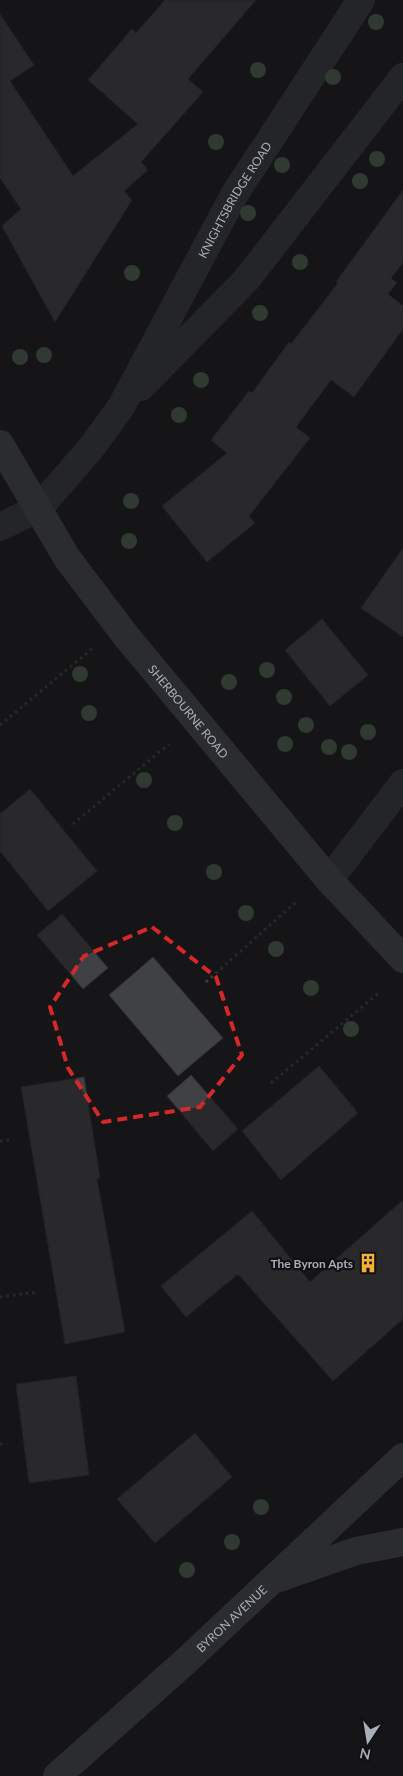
<svg xmlns="http://www.w3.org/2000/svg" width="403" height="1776" viewBox="0 0 403 1776" font-family="Lato,sans-serif">
  <rect width="100%" height="100%" fill="#161618"/>
  <g fill="#404145" stroke="#303034">
    <polygon points="165,0 256,0 188,79 203,92 141,162 148,170 124,191 132,200 55,322 2,226 21,209 0,178 0,14 34,65 10,81 73,176 138,124 88,80 132,29 136,33"/>
    <polygon points="403,190 403,263 391,278 397,283 388,294 403,306 403,329 354,397 331,380 296,427 310,438 249,516 255,523 207,562 162,506 227,453 211,440 249,391 252,393 289,342 291,344 338,283 336,282"/>
    <polygon points="403,548 403,637 361,608"/>
    <polygon points="322,619 368,675 330,706 285,650"/>
    <polygon points="30,789 97,871 48,911 0,851 0,814"/>
    <polygon points="62,914 108,968 83,989 37,935"/>
    <polygon points="153,957 223,1038 178,1076 109,995"/>
    <polygon points="319,1066 358,1113 281,1180 242,1131"/>
    <polygon points="191,1075 238,1129 213,1151 167,1096"/>
    <polygon points="84,1077 100,1178 97,1179 125,1332 65,1344 21,1087"/>
    <polygon points="403,1200 403,1319 333,1381 238,1274 186,1317 161,1286 252,1211 310,1282"/>
    <polygon points="76,1376 89,1475 29,1483 16,1384"/>
    <polygon points="195,1433 232,1477 155,1543 117,1499"/>
  </g>
  <g fill="none" stroke-linecap="round" stroke-linejoin="round">
    <g stroke="#3d3f44" stroke-width="3" stroke-dasharray="2.5 4" stroke-linecap="butt">
      <polyline points="0,725 93,648"/>
      <polyline points="73,824 169,744"/>
      <polyline points="206,982 296,902"/>
      <polyline points="271,1083 380,992"/>
      <polyline points="0,1141 9,1140"/>
      <polyline points="0,1297 37,1292"/>
      <polyline points="0,1444 7,1443"/>
    </g>
    <g stroke="#37383d" stroke-width="28">
      <polyline points="141,387 247,279 403,77"/>
      <path id="s1" d="M 0,527 L 39,508 L 91,448 L 121,407 L 234,195 L 361,0"/>
      <polyline points="329,880 403,783"/>
    </g>
    <g stroke="#45474d" stroke-width="28">
      <path id="s2" d="M 0,444 L 67,558 L 126,636 L 329,880 L 403,959"/>
      <polyline points="279,1578 356,1551 403,1542"/>
      <path id="s3" d="M 57,1776 L 187,1660 L 403,1457"/>
    </g>
  </g>
  <g fill="#506452">
    <circle cx="376" cy="22" r="8"/>
    <circle cx="258" cy="70" r="8"/>
    <circle cx="333" cy="77" r="8"/>
    <circle cx="216" cy="142" r="8"/>
    <circle cx="377" cy="159" r="8"/>
    <circle cx="282" cy="165" r="8"/>
    <circle cx="360" cy="181" r="8"/>
    <circle cx="248" cy="213" r="8"/>
    <circle cx="300" cy="262" r="8"/>
    <circle cx="132" cy="273" r="8"/>
    <circle cx="260" cy="313" r="8"/>
    <circle cx="44" cy="355" r="8"/>
    <circle cx="20" cy="357" r="8"/>
    <circle cx="201" cy="380" r="8"/>
    <circle cx="179" cy="415" r="8"/>
    <circle cx="131" cy="501" r="8"/>
    <circle cx="129" cy="541" r="8"/>
    <circle cx="267" cy="670" r="8"/>
    <circle cx="80" cy="674" r="8"/>
    <circle cx="229" cy="682" r="8"/>
    <circle cx="284" cy="697" r="8"/>
    <circle cx="89" cy="713" r="8"/>
    <circle cx="306" cy="725" r="8"/>
    <circle cx="368" cy="732" r="8"/>
    <circle cx="285" cy="744" r="8"/>
    <circle cx="329" cy="747" r="8"/>
    <circle cx="349" cy="752" r="8"/>
    <circle cx="144" cy="780" r="8"/>
    <circle cx="175" cy="823" r="8"/>
    <circle cx="214" cy="872" r="8"/>
    <circle cx="246" cy="913" r="8"/>
    <circle cx="276" cy="949" r="8"/>
    <circle cx="311" cy="988" r="8"/>
    <circle cx="351" cy="1029" r="8"/>
    <circle cx="261" cy="1507" r="8"/>
    <circle cx="232" cy="1542" r="8"/>
    <circle cx="187" cy="1570" r="8"/>
  </g>
  <path d="M0 0H403V1776H0ZM 152,927 L 216,977 L 242,1055 L 200,1107 L 103,1122 L 68,1068 L 50,1007 L 84,956 Z" fill="#161618" fill-opacity=".55" fill-rule="evenodd"/>
  <path fill="none" stroke="#d62828" stroke-width="4" stroke-dasharray="10 6" stroke-linejoin="round" d="M 152,927 L 216,977 L 242,1055 L 200,1107 L 103,1122 L 68,1068 L 50,1007 L 84,956 Z"/>
  <defs>
    <symbol id="building-bare" viewBox="-9 -9 18 18"><path d="M-4-6H4V6H1V3H-1V6H-4ZM-2.5-4.3h1.7v1.8h-1.7ZM.8-4.3h1.7v1.8H.8ZM-2.5-1h1.7V.8h-1.7ZM.8-1h1.7V.8H.8Z" fill="#f2b134" stroke="#111113" stroke-width="2.5" paint-order="stroke"/></symbol>
  </defs>
  <g fill-rule="evenodd">
    <use href="#building-bare" x="354" y="1249" width="28" height="28"/>
  </g>
  <g text-anchor="middle" dominant-baseline="central" stroke-width="4.5" stroke-linejoin="round" paint-order="stroke">
    <g font-size="12" fill="#a8adb8" stroke="#111113">
      <text stroke="none"><textPath href="#s1" startOffset="410">KNIGHTSBRIDGE ROAD</textPath></text>
      <text stroke="none"><textPath href="#s2" startOffset="328">SHERBOURNE ROAD</textPath></text>
      <text stroke="none"><textPath href="#s3" startOffset="235">BYRON AVENUE</textPath></text>
    </g>
    <g font-size="12" font-weight="bold" fill="#a8adb8" stroke="#111113" text-anchor="end">
      <text x="353" y="1263">The Byron Apts</text>
    </g>
  </g>
  <g transform="translate(368 1741) rotate(192)" stroke="#111113" stroke-width="4" paint-order="stroke">
  <path d="M0-4L9 19L0 12L-9 19Z" fill="#a8adb8"/>
  <text y="-8" font-size="14" font-weight="bold" text-anchor="middle" fill="#a8adb8">N</text>
  </g>
</svg>
